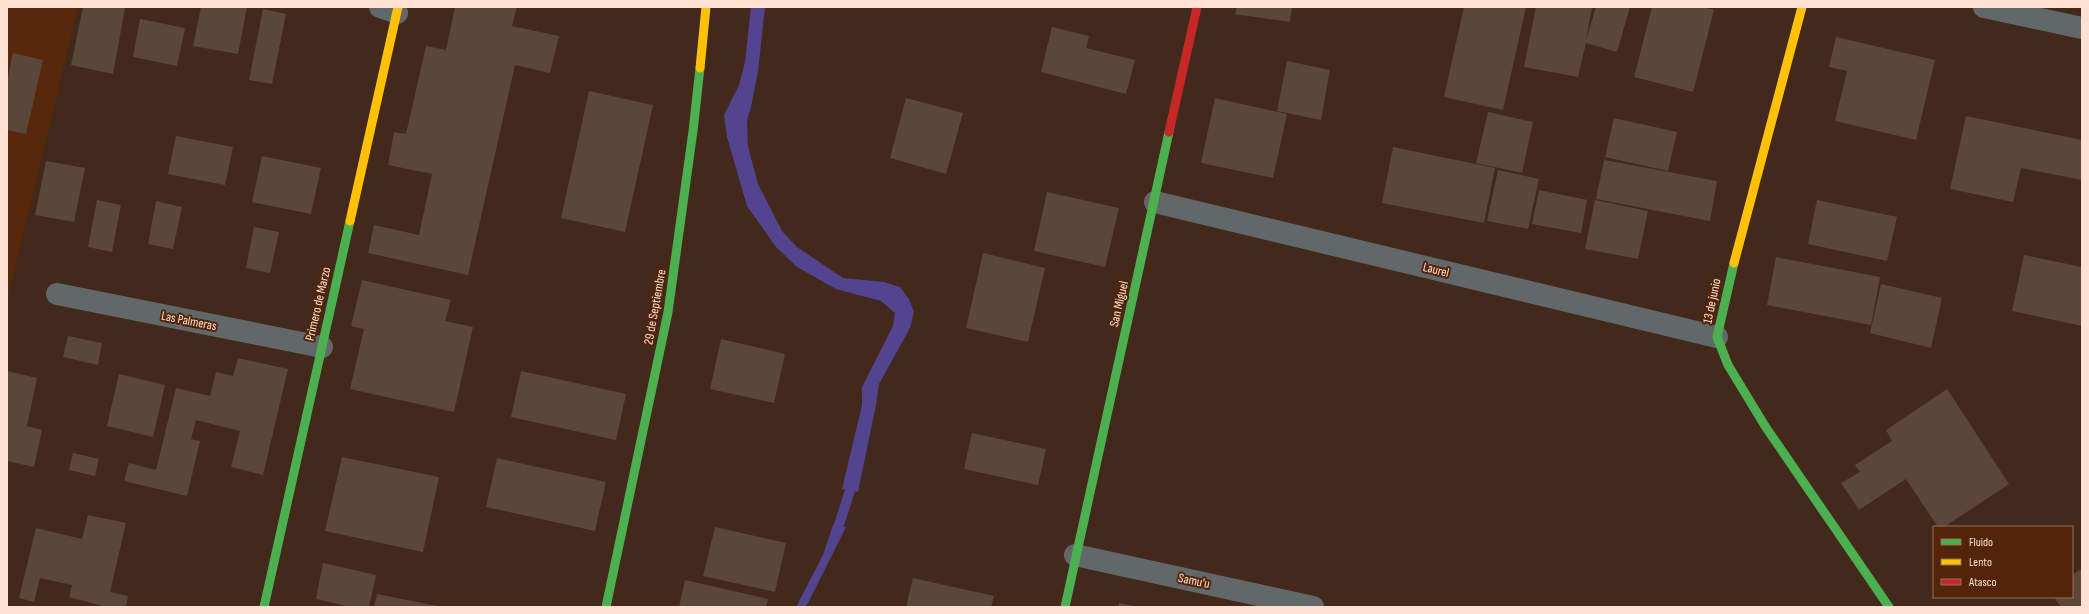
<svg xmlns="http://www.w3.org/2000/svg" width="2089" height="614" viewBox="0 0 2089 614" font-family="'Sofia Sans Condensed',sans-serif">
  <rect width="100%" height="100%" fill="#42291b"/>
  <polygon fill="#58280b" points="7,7 78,7 7,301"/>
  <g fill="#53448f">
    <polygon points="751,7 765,7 758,71 751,107 747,120 748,147 758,184 782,231 797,247 843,278 884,282 900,287 909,299 914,312 910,328 879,384 876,405 858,492 842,489 862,405 862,387 893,326 895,313 881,301 836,289 797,267 776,247 747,206 727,137 724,115 739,85 745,62"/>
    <polygon points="833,525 846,527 806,607 796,607 823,555"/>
  </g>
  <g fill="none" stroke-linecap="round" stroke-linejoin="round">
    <polyline stroke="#53448f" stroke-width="10" points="835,537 854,478"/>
  </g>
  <g fill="#5a4739">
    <polygon points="83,7 125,8 113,74 71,65"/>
    <polygon points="201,7 247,7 238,54 193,46"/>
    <polygon points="455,7 517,7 512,26 559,36 550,73 515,65 468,275 368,253 374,225 419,235 432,174 388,165 394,132 406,134 426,46 446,50"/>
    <polygon points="1237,7 1292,7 1290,22 1235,14"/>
    <polygon points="1464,7 1526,7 1503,110 1444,97"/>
    <polygon points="1536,7 1592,7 1586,40 1596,7 1630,7 1617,52 1586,43 1578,77 1524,67"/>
    <polygon points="1652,7 1702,7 1714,10 1693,92 1634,77"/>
    <polygon points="263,9 286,14 272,84 249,80"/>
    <polygon points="140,19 185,28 177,66 133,57"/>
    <polygon points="1052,27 1089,36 1086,48 1135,60 1126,94 1041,72"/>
    <polygon points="1836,37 1935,60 1916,140 1835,121 1847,71 1829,67"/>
    <polygon points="13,53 43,60 26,134 7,130 7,82"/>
    <polygon points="1287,61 1330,70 1321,120 1277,111"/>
    <polygon points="589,91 653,105 625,232 561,218"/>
    <polygon points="906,98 963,113 946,174 890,158"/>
    <polygon points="1215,98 1287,114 1273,178 1201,163"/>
    <polygon points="1488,112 1533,122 1522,173 1476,163"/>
    <polygon points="1966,116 2082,140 2082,180 2021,168 2013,202 1950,189"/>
    <polygon points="1614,118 1677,132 1668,171 1605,157"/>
    <polygon points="176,136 233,147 225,185 168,174"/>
    <polygon points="1393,147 1495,168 1484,223 1382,203"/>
    <polygon points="262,156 321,168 311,214 252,202"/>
    <polygon points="1604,160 1717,181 1710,221 1596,199"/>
    <polygon points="46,161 85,168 74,222 35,215"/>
    <polygon points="1498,170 1539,179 1528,229 1487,221"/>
    <polygon points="1539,190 1587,200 1581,233 1532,224"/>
    <polygon points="1047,192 1119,208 1105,267 1034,251"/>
    <polygon points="97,200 121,205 112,252 88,247"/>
    <polygon points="1595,200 1648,211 1638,259 1585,249"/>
    <polygon points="1817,200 1897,217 1887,261 1808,244"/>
    <polygon points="156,201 182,207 173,249 148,244"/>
    <polygon points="254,227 279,232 270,273 246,268"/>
    <polygon points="983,253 1045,268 1028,342 966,328"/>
    <polygon points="2024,255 2082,267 2082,326 2012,311"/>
    <polygon points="1776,257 1880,277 1871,325 1767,305"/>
    <polygon points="362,280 451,300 445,321 473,327 454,412 350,389 364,329 351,326"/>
    <polygon points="1881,284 1942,298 1931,348 1870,333"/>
    <polygon points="68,336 102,343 98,365 63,357"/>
    <polygon points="721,339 785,354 774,403 710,389"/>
    <polygon points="238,358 288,369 263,475 231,467 240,431 196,420 191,439 200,441 187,496 124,481 129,463 156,470 176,388 210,396 216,372 233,376"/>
    <polygon points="7,371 37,378 27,426 42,430 34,467 7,461"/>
    <polygon points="521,371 626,394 616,440 511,417"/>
    <polygon points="119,374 165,385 153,437 107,426"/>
    <polygon points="1947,389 2009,484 1944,527 1938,527 1906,479 1859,510 1841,483 1860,472 1855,465 1892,441 1886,430"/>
    <polygon points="972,433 1046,449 1038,485 964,469"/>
    <polygon points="73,453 99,459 95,476 69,470"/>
    <polygon points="342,457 439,477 423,552 325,531"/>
    <polygon points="497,458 606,482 595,531 486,507"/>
    <polygon points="88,515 126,523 110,592 128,596 126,607 106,607 69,597 72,585 40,578 34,602 19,598 36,528 82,539"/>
    <polygon points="715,527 786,543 775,592 703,576"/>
    <polygon points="323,563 376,575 369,607 351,607 316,599"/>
    <polygon points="2081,569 2082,607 2061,607 2054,597 2072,597 2072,575"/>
    <polygon points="913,578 994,596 991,607 906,607"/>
    <polygon points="685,580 768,599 766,607 679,607"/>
    <polygon points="377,594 437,606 437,607 374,607"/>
    <polygon points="1119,603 1134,606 1134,607 1119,607"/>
  </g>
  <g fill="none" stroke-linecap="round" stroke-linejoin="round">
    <g stroke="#626869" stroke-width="22">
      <polyline points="380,7 397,13"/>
      <polyline points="1984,7 2082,28"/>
      <polyline points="1155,202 1717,337"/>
      <polyline points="57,294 322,347"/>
      <polyline points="1075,555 1313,607"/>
    </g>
    <g stroke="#4caf50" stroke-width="9">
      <polyline points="1734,263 1717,337 1728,365 1765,426 1889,607"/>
      <polyline points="264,607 350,221"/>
      <polyline points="606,607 668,312 693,131 700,68"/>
      <polyline points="1065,607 1169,132"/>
    </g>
    <g stroke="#ffc107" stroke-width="9">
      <polyline points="700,68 706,7"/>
      <polyline points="350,221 398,7"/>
      <polyline points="1734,263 1802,7"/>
    </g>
    <polyline stroke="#c62828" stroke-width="9" points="1169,132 1197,7"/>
  </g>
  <g text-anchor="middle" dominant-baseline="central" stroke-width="4" stroke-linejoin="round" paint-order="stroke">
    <g font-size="13" fill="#fee1d3" stroke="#52250b">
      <text transform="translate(1436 270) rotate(14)">Laurel</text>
      <text transform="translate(1712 301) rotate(-78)">13 de junio</text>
      <text transform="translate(318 304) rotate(-77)">Primero de Marzo</text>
      <text transform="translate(1119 304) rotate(-77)">San Miguel</text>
      <text transform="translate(655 307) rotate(-80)">29 de Septiembre</text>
      <text transform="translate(189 321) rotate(11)">Las Palmeras</text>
      <text transform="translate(1194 581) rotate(12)">Samu'u</text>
    </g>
  </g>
  <rect width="2089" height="614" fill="none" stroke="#fee1d3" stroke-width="16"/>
  <rect x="1933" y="526" width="140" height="72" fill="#52250b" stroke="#97705b"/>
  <rect x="1941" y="539" width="20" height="6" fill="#4caf50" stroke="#97705b"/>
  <text x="1969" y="546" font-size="12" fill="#fee1d3">Fluido</text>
  <rect x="1941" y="559" width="20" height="6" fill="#ffc107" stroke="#97705b"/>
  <text x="1969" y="566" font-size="12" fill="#fee1d3">Lento</text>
  <rect x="1941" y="579" width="20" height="6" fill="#c62828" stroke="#97705b"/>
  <text x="1969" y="586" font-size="12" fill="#fee1d3">Atasco</text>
</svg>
